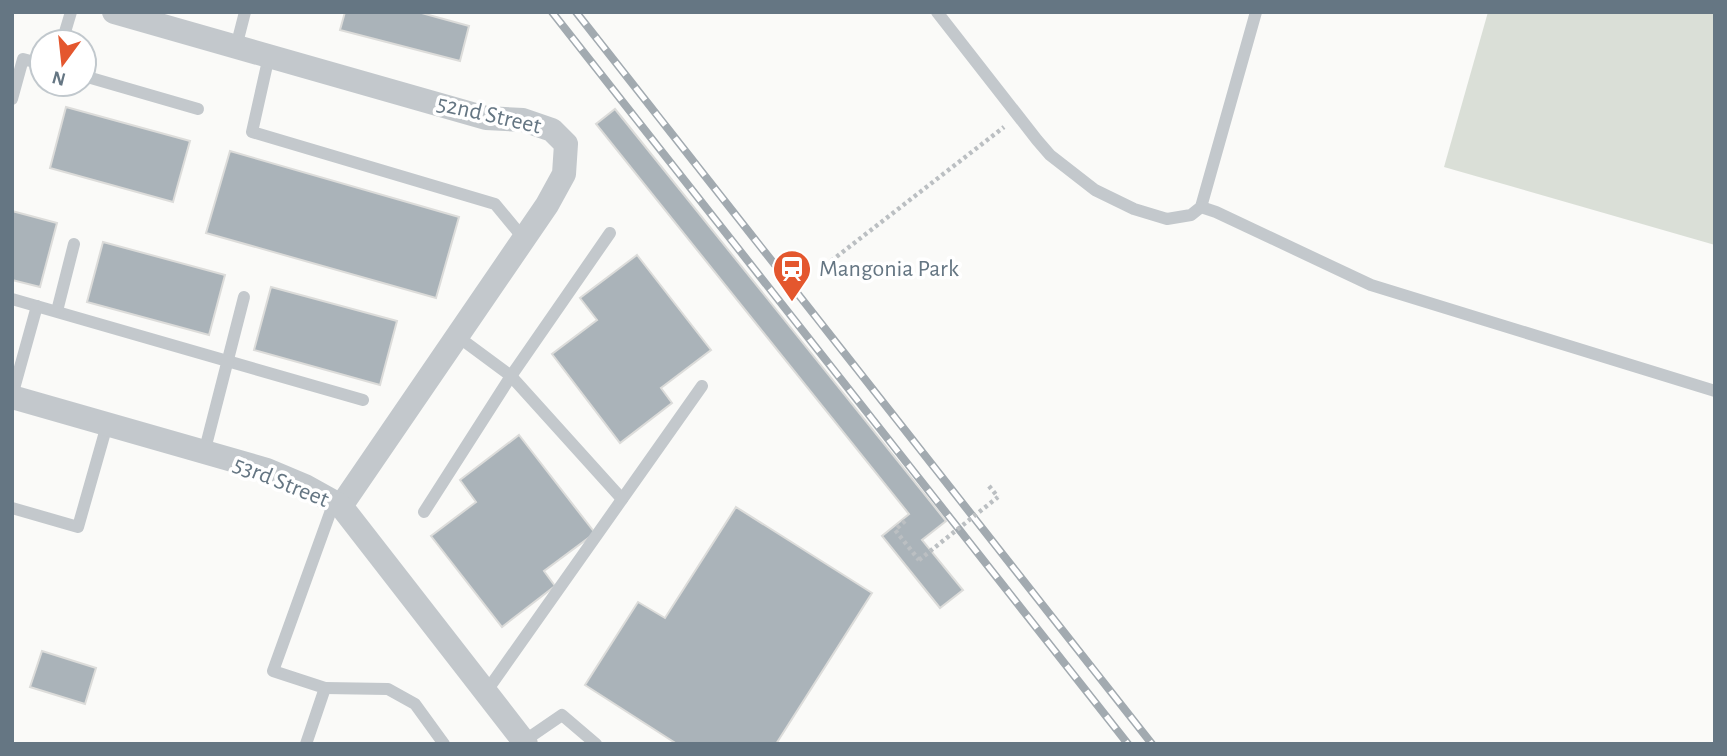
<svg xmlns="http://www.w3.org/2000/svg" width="1727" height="756" viewBox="0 0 1727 756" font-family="'Alegreya Sans',sans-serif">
  <rect width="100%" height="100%" fill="#fafaf8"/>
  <polygon fill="#dadfd7" points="1488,12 1715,12 1715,245 1444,167"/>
  <g fill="#aab3b9" stroke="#dcdcda" stroke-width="2">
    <polygon points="345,12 418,12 469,26 460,61 340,30"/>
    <polygon points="66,107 190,141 173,202 50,168"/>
    <polygon points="615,109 946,521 922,540 963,590 940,608 882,536 909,514 596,124"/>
    <polygon points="230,151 459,217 436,298 206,233"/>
    <polygon points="12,211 57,223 40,287 12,280"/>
    <polygon points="103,242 225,275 209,335 87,302"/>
    <polygon points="637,255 711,350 661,388 672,403 620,443 552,354 597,320 580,298"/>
    <polygon points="271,287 397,321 380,385 254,350"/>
    <polygon points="519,435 595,533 544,571 555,586 502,627 431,536 476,502 460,480"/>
    <polygon points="736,507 872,593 776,744 677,744 585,685 638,602 665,618"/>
    <polygon points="42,651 96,668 85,704 30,687"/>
  </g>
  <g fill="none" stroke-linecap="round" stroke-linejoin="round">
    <g stroke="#bbbfc2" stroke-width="4.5" stroke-dasharray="3.5 3.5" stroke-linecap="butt">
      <polyline points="831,261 1004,127"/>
      <polyline points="989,486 998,497"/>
      <polyline points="905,521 895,530 919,560"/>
    </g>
    <g stroke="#c3c8cc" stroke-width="12">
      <polyline points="937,12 1037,140 1050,155 1095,190 1134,209 1167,219 1191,215 1201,207 1256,12"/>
      <polyline points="62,42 71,12"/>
      <polyline points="236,47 245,12"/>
      <polyline points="269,56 252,132 495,204 524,239"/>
      <polyline points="84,76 198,109"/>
      <polyline points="12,99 23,59 42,64"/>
      <polyline points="1201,207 1216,212 1371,285 1715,391"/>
      <polyline points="12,299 363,400"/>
      <polyline points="57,311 74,244"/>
      <polyline points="457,336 511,376 622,499"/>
      <polyline points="12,396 37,306"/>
      <polyline points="204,453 244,297"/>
      <polyline points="12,508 78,527 107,425"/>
      <polyline points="424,512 511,376 610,233"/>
      <polyline points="325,688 388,689 415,704 444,744"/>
      <polyline points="486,692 702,386"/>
      <polyline points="524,741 562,715 596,744"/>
      <polyline points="306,744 325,688 273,671 334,502"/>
    </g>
    <g stroke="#c3c8cc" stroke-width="24">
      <polyline points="114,12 486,118 523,120 552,130 566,144 564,174 547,205 341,506"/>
      <polyline points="12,397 267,470 305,486 341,506 526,744"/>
    </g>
    <defs>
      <g id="rail">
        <polyline points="552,12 1128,744"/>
        <polyline points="576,12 1152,744"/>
      </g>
    </defs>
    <use href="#rail" stroke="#a2aab0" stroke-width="8"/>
    <use href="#rail" stroke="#fff" stroke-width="5" stroke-dasharray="16" stroke-linecap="butt"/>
    <polyline stroke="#bbbfc2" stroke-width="4.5" stroke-dasharray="3.5 3.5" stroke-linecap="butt" points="919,560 998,497"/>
  </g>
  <defs>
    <symbol id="station-pin" viewBox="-11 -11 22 30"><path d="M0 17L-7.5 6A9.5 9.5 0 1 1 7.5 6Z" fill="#e4572e" stroke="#fff"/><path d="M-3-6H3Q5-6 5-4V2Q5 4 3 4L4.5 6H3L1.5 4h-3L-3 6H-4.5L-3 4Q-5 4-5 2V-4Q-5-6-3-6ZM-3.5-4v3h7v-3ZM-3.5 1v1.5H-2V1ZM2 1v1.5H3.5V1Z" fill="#fff"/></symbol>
  </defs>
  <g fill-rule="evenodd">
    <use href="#station-pin" x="770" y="247" width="44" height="60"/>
  </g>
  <g text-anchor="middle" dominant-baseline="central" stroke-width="7" stroke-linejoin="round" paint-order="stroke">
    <g font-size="24" fill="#657683" stroke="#fff">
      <text transform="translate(489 115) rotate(13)">52nd Street</text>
      <text transform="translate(281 482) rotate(22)">53rd Street</text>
    </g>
    <g font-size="24" fill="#657683" stroke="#fff" text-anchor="start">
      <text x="819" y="269">Mangonia Park</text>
    </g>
  </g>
  <rect width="1727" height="756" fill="none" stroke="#657683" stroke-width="28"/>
  <g transform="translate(63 63) rotate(195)"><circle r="33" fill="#ffffff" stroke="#c1c8cd" stroke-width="2"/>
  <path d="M0-5L12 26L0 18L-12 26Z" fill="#e4572e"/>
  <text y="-10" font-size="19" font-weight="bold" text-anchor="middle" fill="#657683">N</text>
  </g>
</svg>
